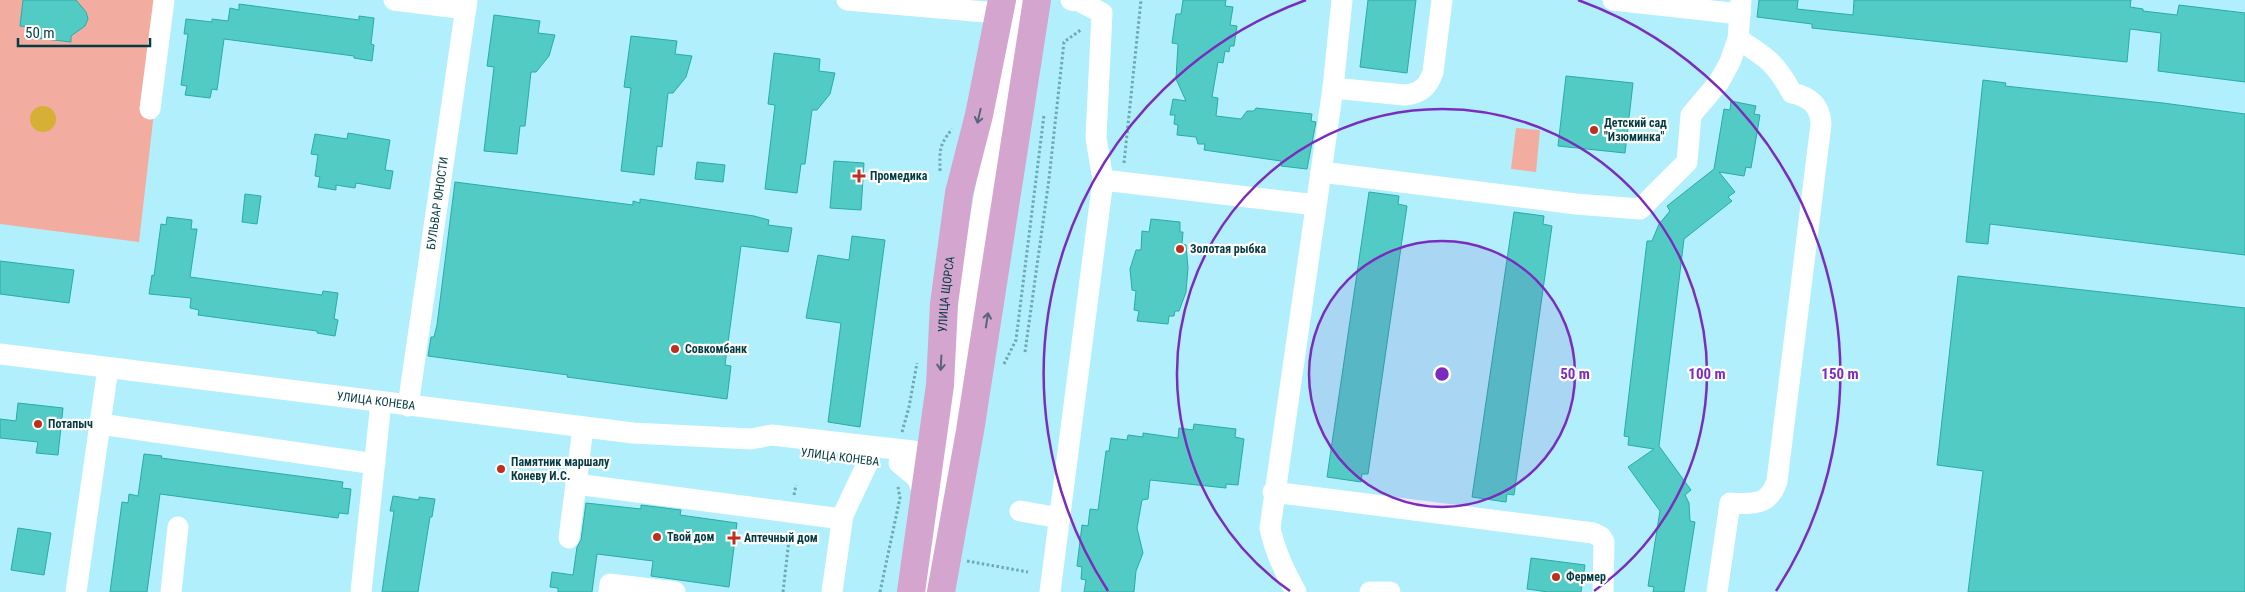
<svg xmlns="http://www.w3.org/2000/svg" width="2245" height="592" viewBox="0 0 2245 592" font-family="'Roboto Condensed',sans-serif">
  <rect width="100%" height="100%" fill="#b0effb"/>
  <g fill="#f2ada0">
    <polygon points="0,0 167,0 139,242 0,224"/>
    <polygon points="1516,128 1540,130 1536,172 1511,169"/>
  </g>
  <circle fill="#d6b034" cx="43" cy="119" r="13"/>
  <g fill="#52cbc5" stroke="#28aba7">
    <polygon points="23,0 76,0 86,12 88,19 85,26 71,36 71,42 37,38 39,28 20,26"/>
    <polygon points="1183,0 1226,0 1225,6 1233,7 1230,25 1237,26 1234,46 1230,46 1229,52 1225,51 1223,63 1218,62 1212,97 1218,98 1216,116 1241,119 1247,111 1254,111 1256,108 1312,114 1311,121 1316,122 1307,169 1281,166 1281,161 1204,150 1205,144 1198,144 1196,137 1177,135 1178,125 1174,124 1175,115 1170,115 1173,99 1186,101 1176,79 1178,44 1172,43 1176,14 1181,14"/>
    <polygon points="1368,0 1416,0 1407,73 1360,67"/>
    <polygon points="1759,0 1798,0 1797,9 1853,15 1854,0 2131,0 2130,7 2143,9 2143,11 2177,15 2179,5 2245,13 2245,82 2158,71 2161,33 2130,29 2127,62 1812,28 1812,24 1757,17"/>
    <polygon points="239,4 359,20 359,16 374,18 371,44 374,45 372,61 354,58 354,56 224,39 217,90 212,89 210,98 185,95 187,86 181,85 188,34 184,34 186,19 212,22 212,19 228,21 230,8 239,10"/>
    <polygon points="494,15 540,21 538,33 555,35 549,56 536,72 531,72 525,126 520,126 517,154 484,151 494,67 487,66"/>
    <polygon points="631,36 677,41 675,54 692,56 686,77 673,93 668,93 662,147 657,146 654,175 621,171 631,88 624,87"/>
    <polygon points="774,53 820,59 819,71 835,73 830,94 817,110 812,110 805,164 801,164 797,193 765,189 775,105 768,104"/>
    <polygon points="1566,76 1633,83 1625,153 1558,146"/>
    <polygon points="1983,80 2006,83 2005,86 2163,103 2245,114 2245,255 1990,224 1988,244 1966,242"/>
    <polygon points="1731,101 1756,106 1754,114 1760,115 1751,168 1746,167 1744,176 1719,172 1735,192 1728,197 1732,201 1684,239 1659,446 1691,490 1685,495 1689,503 1690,521 1695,522 1684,592 1653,592 1654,587 1648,586 1660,511 1628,467 1654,449 1628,445 1629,437 1624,436 1647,241 1652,241 1659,224 1670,211 1667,206 1714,169 1724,109 1730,110"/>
    <polygon points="348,133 390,140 385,170 393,171 390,189 356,183 355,188 336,185 336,190 318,187 320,177 315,176 318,155 311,154 315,134 347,139"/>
    <polygon points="834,161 864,163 861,210 830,208"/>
    <polygon points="697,162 725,165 723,182 695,179"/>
    <polygon points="455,182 633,205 633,201 640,203 640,199 754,216 769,220 768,225 792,228 788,252 741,246 725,365 731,366 727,399 567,377 568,375 428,356 431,337 434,337 437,325"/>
    <polygon points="1369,192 1399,196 1398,204 1407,206 1368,474 1362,474 1361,482 1327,477"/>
    <polygon points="245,194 261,196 257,224 242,222"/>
    <polygon points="1514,212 1544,216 1543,224 1552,226 1514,495 1507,494 1506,502 1472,497"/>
    <polygon points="167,217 192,220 191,229 197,229 190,277 322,295 323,291 338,293 334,319 338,320 335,336 317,333 317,331 198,315 199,310 190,308 191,298 149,294 152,275 154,276 161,224 166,225"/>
    <polygon points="1151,219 1180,222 1180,232 1183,232 1182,244 1186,245 1188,268 1186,292 1179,311 1175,311 1174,316 1169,316 1168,324 1137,321 1139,311 1134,310 1136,291 1132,290 1130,269 1136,250 1141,250 1142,231 1149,232"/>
    <polygon points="852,236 885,240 860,427 828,422 841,323 806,318 818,255 849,260"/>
    <polygon points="0,261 74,270 69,303 0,294"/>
    <polygon points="1958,276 2245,308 2245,592 1968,592 1983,471 1937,465"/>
    <polygon points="18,403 63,408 58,455 36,453 38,442 0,438 0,419 16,421"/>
    <polygon points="1194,424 1236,429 1235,437 1244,439 1238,485 1226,484 1226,488 1150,480 1148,499 1142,500 1137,528 1143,553 1136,571 1134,592 1084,592 1086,580 1081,579 1082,567 1077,566 1082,525 1088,526 1090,509 1098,510 1106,451 1109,451 1111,438 1127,440 1128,435 1143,437 1143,433 1178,438 1179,428 1193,430"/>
    <polygon points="144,454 162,456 161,458 343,482 342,488 351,489 348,514 339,513 338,518 160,494 147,592 110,592 122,502 128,503 129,494 138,496"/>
    <polygon points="393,496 419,500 419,497 435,499 432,517 430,517 418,592 382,592 394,511 390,511"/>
    <polygon points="586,503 641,509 641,505 681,510 680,515 737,523 729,587 651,576 653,561 597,554 592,592 558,592 558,588 550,587 552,572 573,575 577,547 581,540"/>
    <polygon points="18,528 51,533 44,575 11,570"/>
    <polygon points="1531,558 1585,565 1581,592 1548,592 1527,589"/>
  </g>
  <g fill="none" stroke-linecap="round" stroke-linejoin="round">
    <g stroke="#6da9b3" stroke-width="3" stroke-dasharray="2.5 2.5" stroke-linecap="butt">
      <polyline points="1124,163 1141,0"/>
      <path d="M 940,171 C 940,150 938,147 952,129"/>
      <polyline points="1025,352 1049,179 1064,42 1082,29"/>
      <polyline points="1004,364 1016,340 1044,115"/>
      <polyline points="902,432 909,407 917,363"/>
      <polyline points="794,495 796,485"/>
      <polyline points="967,561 1028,572"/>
      <polyline points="783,592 790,531"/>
      <polyline points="880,592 900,498 898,487"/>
    </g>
    <g stroke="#fff" stroke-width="21">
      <polyline points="394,0 466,9"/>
      <polyline points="847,0 985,12 1014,11"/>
      <polyline points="1613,0 1740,14"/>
      <path d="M 1333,88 L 1404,95 C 1420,94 1428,87 1433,72 L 1442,0"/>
      <polyline points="150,109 164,0"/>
      <polyline points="1321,172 1333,88 1342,0"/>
      <polyline points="1103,180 1316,205"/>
      <path id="s1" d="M 0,354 L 633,433 L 751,439 L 772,435 L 913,451 L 945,469 L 958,497"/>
      <path id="s2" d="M 408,406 L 467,0"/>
      <polyline points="100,424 375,464"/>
      <polyline points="583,427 576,484 842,519"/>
      <polyline points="899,463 917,478 925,497"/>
      <polyline points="1273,492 1593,533 1601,537 1604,542 1603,592"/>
      <polyline points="1020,511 1060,518"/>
      <polyline points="569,538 576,484"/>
      <polyline points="76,592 108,368"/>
      <polyline points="171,592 178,527"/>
      <polyline points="361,592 381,402"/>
      <polyline points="609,592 610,584 675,592"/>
      <polyline points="832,592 843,515 869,460"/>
      <polyline points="925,592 947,454 961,387 965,309 1018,0"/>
      <polyline points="1050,592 1103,180 1096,138 1102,13 1079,1 1071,0"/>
      <path d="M 1296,592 C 1284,571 1275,552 1270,528 L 1321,172 L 1576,204 L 1640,209 L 1687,162 L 1691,115 L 1719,82 L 1730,62 L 1738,39 L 1741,0"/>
      <polyline points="1370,592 1390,592"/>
      <path d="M 1717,592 L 1730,503 C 1753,504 1769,506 1777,481 L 1821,124 C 1820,105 1810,97 1792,93 C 1775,62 1767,58 1738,39"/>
    </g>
    <g stroke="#d4a5ce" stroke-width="28">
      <path id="s3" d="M 911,592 L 940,385 L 944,304 L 959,193 L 979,115 L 1002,0"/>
      <polyline points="941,592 970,431 1037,0"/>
    </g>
  </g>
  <defs><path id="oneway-shaft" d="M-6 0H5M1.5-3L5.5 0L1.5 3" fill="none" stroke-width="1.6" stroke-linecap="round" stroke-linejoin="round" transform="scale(1.25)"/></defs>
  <g stroke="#58657b">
    <use href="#oneway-shaft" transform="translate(979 116) rotate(103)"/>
    <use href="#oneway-shaft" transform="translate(987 320) rotate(-81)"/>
    <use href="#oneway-shaft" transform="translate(941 363) rotate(93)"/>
  </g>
  <circle cx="1442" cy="374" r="133" fill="#7b2cbf" fill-opacity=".12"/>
  <g fill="none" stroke="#7b2cbf" stroke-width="2.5">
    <circle cx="1442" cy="374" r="133"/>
    <path d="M1290 591A265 265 0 1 1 1594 591"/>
    <path d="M1108 591A398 398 0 0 1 1306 0M1578 0A398 398 0 0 1 1776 591"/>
  </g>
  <g fill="#bc301d" stroke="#fff" stroke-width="2">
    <circle cx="1594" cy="130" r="5"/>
    <path d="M856.5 168.5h5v5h5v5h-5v5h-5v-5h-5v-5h5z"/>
    <circle cx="1180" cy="249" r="5"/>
    <circle cx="675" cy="349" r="5"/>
    <circle cx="38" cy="424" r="5"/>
    <circle cx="501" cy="469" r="5"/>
    <circle cx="657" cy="537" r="5"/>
    <path d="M731.5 530.5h5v5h5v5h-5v5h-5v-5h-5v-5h5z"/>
    <circle cx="1556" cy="577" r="5"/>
  </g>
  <g text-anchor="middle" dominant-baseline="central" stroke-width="4.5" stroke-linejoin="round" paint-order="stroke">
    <g font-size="12" font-weight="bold" fill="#053b43" stroke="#fff" text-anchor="start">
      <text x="1604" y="123">Детский сад<tspan x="1604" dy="14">"Изюминка"</tspan></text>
      <text x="870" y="176">Промедика</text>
      <text x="1190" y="249">Золотая рыбка</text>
      <text x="685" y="349">Совкомбанк</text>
      <text x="48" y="424">Потапыч</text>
      <text x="511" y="462">Памятник маршалу<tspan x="511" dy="14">Коневу И.С.</tspan></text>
      <text x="667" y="537">Твой дом</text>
      <text x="744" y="538">Аптечный дом</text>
      <text x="1566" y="577">Фермер</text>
    </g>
    <g font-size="12" fill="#053b43" stroke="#fff">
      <text stroke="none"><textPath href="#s2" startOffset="205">БУЛЬВАР ЮНОСТИ</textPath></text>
      <text stroke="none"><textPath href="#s3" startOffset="300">УЛИЦА ЩОРСА</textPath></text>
      <text stroke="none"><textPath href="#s1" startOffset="379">УЛИЦА КОНЕВА</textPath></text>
      <text transform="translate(840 457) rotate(7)">УЛИЦА КОНЕВА</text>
    </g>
  </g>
  <circle cx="1442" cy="374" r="8" fill="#7b2cbf" stroke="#fff" stroke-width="2.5"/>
  <g font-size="15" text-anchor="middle" font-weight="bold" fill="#7b2cbf" stroke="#fff" stroke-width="4.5" stroke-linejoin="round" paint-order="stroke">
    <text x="1575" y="379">50 m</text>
    <text x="1707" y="379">100 m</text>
    <text x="1840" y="379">150 m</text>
  </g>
  <path d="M18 38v8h132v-8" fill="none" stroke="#053b43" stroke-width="2.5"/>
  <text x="25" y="38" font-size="15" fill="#053b43" stroke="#ffffff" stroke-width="4" paint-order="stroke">50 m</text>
</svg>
